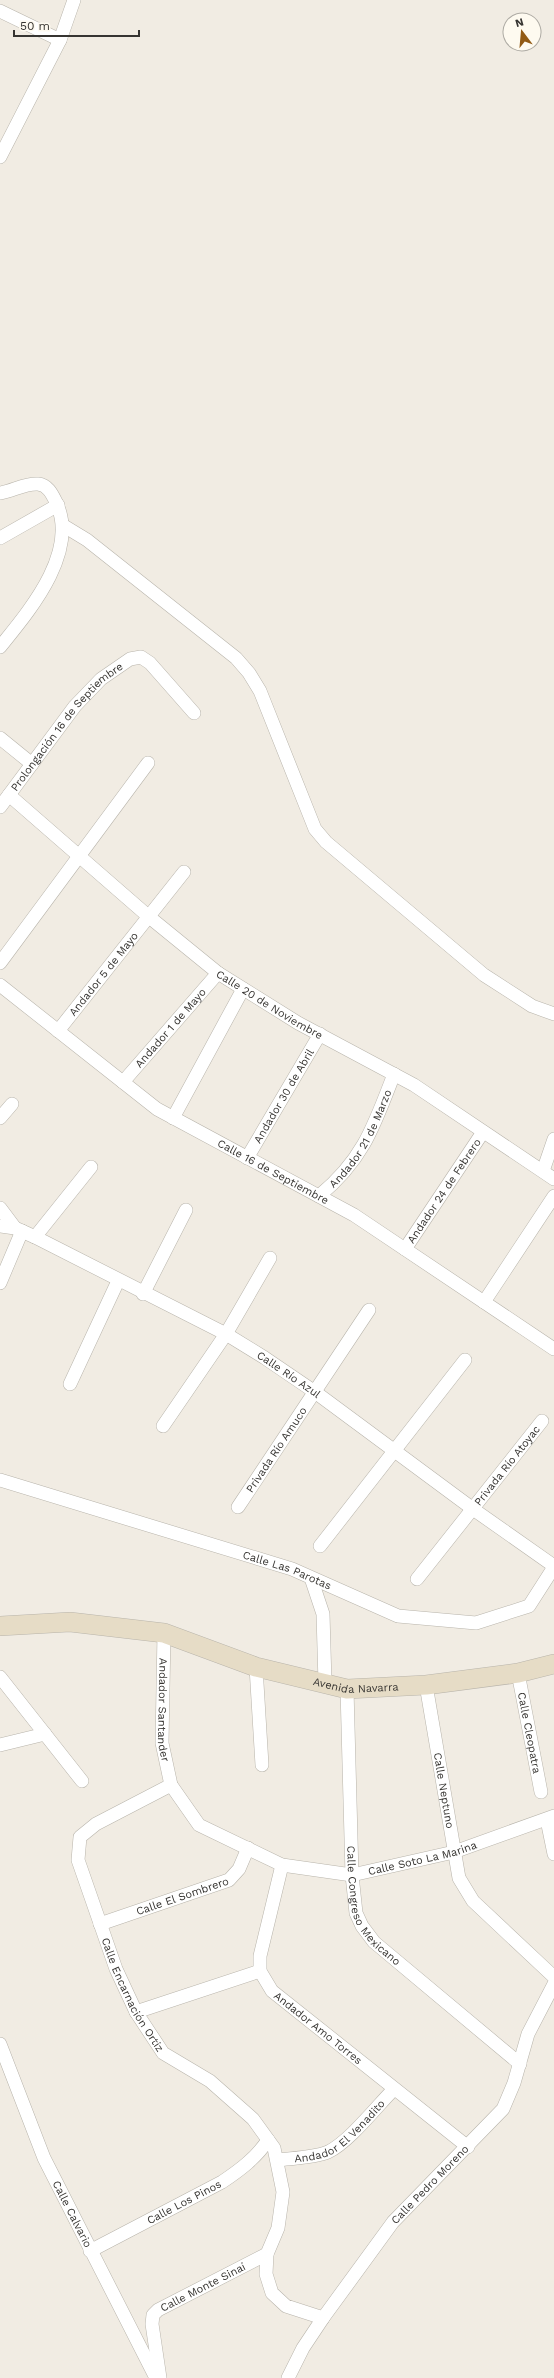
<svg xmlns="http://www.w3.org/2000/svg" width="554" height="2378" viewBox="0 0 554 2378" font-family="'Work Sans',sans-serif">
  <rect width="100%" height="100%" fill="#f1ece3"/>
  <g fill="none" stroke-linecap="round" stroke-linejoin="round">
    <defs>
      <g id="street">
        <polyline points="0,11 60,40"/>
        <polyline points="0,157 60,40 74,0"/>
        <path d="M 0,493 C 13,491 25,483 38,484 C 48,485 52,494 56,502 C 80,552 29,611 0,647"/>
        <polyline points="64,526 87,540 236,658 249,673 260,691 315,829 326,842 484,975 532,1006 554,1014"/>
        <polyline points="0,538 58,505"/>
        <polyline points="0,738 32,764"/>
        <path id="s1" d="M 9,795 L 148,916 L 218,973 L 298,1023 L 414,1085 L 554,1179"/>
        <path id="s2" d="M 0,807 L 75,706 L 101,679 L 130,659 L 141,657 L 150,663 L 194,713"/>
        <polyline points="0,963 148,763"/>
        <path id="s3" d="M 0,985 L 157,1109 L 354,1215 L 554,1349"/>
        <path id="s4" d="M 58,1031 L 184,872"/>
        <path id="s5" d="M 123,1082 L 218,973"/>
        <polyline points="0,1118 12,1104"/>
        <polyline points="173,1118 243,989"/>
        <path id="s6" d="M 247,1158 L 320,1034"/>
        <polyline points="543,1171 554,1139"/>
        <path id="s7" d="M 319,1196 C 363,1160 374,1126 394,1074"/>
        <polyline points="0,1208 15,1228"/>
        <path id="s8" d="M 0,1226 L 15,1228 L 35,1237 L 226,1334 L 265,1358 L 315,1392 L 473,1509 L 554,1566"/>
        <polyline points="35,1237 91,1167"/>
        <path id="s9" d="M 405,1249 L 483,1132"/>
        <polyline points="0,1283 22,1231"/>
        <polyline points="143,1294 186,1210"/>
        <polyline points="484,1302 554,1196"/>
        <polyline points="70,1384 118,1281"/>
        <polyline points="163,1426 226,1334 270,1258"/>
        <path id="s10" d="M 0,1480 L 292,1569 L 398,1616 L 476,1623 L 529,1606 L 554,1567"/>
        <path id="s11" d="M 238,1507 L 369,1310"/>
        <polyline points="320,1546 465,1360"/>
        <polyline points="311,1578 323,1614 325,1683"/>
        <path id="s12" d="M 417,1579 L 542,1421"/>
        <path id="s13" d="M 164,1633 L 162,1743 L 171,1785 L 199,1825 L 282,1865 L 352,1875 L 454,1852 L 554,1816"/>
        <polyline points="256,1667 262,1765"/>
        <path id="s14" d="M 518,1673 L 541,1792"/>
        <polyline points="0,1677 82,1781"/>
        <path id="s15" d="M 426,1685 L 459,1878 L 473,1901 L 554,1977"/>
        <path id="s16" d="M 347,1689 L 352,1875 L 356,1913 L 362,1926 L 374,1942 L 520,2064"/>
        <polyline points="0,1745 45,1734"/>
        <path id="s17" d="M 171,1785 L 96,1824 L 80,1837 L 78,1860 L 116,1969 L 136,2012 L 163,2053 L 210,2081 L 253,2119 L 274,2148 L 283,2192 L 278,2228 L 267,2254 L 266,2274 L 272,2293 L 286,2306 L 323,2318"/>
        <polyline points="547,1820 554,1854"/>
        <path id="s18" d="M 282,1865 L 260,1956 L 260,1971 L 272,1991 L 468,2147"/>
        <path id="s19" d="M 100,1924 L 229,1880 L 239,1869 L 248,1848"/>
        <polyline points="136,2012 260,1971"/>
        <path id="s20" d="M 0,2044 L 44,2158 L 156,2378"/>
        <path id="s21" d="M 277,2160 C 293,2158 313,2158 328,2152 C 349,2142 377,2106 394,2089"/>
        <path id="s22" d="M 90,2251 L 222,2182 C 240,2170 256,2158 268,2140"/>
        <path id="s23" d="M 160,2378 L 152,2324 L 153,2315 L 158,2310 L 267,2254"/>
        <path id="s24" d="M 288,2378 L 303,2348 L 323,2318 L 393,2222 L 503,2109 L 514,2083 L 528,2034 L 554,1984"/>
      </g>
      <g id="secondary">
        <path id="s25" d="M 0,1626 L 70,1622 L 164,1633 L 256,1667 L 347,1689 L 426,1685 L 518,1673 L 554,1664"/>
      </g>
    </defs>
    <use href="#street" stroke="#b8b4ab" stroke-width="14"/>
    <use href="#secondary" stroke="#b8b4ab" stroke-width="20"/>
    <use href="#street" stroke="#fff" stroke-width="13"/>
    <use href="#secondary" stroke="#e6dcc6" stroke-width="19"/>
  </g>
  <g text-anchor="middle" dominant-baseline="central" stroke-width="3" stroke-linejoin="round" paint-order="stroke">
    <g font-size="11" fill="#363431" stroke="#fefaf0">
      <text stroke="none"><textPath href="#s2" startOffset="105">Prolongación 16 de Septiembre</textPath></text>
      <text stroke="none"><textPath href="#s4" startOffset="73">Andador 5 de Mayo</textPath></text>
      <text stroke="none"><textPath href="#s1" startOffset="335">Calle 20 de Noviembre</textPath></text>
      <text stroke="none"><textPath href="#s5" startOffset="72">Andador 1 de Mayo</textPath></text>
      <text stroke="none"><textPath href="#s6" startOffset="72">Andador 30 de Abril</textPath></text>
      <text stroke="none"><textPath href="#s7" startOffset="72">Andador 21 de Marzo</textPath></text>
      <text stroke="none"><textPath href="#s3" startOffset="332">Calle 16 de Septiembre</textPath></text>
      <text stroke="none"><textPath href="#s9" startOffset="70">Andador 24 de Febrero</textPath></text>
      <text stroke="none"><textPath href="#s8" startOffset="326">Calle Río Azul</textPath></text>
      <text stroke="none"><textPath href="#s11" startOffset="69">Privada Río Amuco</textPath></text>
      <text stroke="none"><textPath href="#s12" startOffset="145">Privada Río Atoyac</textPath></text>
      <text stroke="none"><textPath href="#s10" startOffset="301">Calle Las Parotas</textPath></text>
      <text stroke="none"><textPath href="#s25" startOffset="365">Avenida Navarra</textPath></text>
      <text stroke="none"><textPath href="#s13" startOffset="77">Andador Santander</textPath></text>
      <text stroke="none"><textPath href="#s14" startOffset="61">Calle Cleopatra</textPath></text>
      <text stroke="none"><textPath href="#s15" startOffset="107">Calle Neptuno</textPath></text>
      <text stroke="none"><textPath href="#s13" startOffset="437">Calle Soto La Marina</textPath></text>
      <text stroke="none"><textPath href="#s19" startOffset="87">Calle El Sombrero</textPath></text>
      <text stroke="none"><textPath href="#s16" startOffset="224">Calle Congreso Mexicano</textPath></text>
      <text stroke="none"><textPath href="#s17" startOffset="274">Calle Encarnación Ortiz</textPath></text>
      <text stroke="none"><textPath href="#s18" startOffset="191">Andador Amo Torres</textPath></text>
      <text stroke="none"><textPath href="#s21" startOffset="72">Andador El Venadito</textPath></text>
      <text stroke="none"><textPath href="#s24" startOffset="241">Calle Pedro Moreno</textPath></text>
      <text stroke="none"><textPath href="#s22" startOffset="106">Calle Los Pinos</textPath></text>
      <text stroke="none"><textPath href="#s20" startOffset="185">Calle Calvario</textPath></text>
      <text stroke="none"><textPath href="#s23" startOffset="121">Calle Monte Sinaí</textPath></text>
    </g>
  </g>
  <g transform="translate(522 32) rotate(344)"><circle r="19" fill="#fefaf0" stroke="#aeaba4"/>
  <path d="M0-3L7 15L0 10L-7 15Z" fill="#925a14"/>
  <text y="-6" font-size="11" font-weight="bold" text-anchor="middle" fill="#363431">N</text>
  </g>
  <path d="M14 30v6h125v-6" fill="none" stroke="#363431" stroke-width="2"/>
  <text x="20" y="30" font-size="12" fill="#363431" stroke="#fefaf0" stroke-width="3" paint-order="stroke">50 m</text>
</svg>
